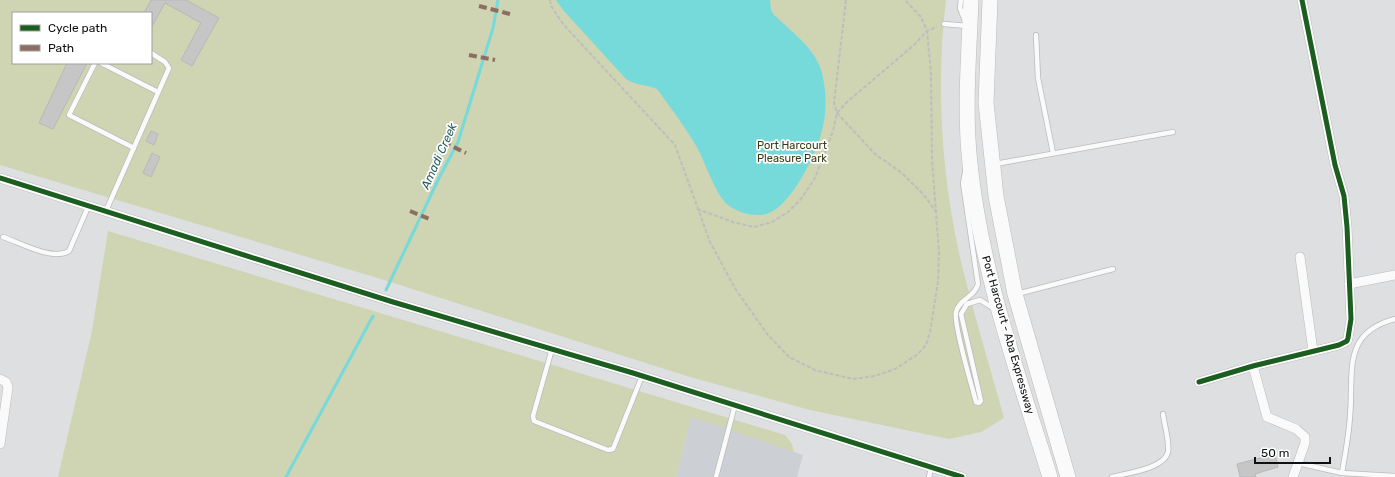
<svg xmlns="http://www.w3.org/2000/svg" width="1395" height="477" viewBox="0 0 1395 477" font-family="Rubik,sans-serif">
  <rect width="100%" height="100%" fill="#dedfe0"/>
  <polygon fill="#ccd0d5" points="691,416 803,455 797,477 676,477"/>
  <g fill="#cfd4b3" fill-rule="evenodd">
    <path d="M 0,0 L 946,0 C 935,91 942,188 965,278 C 977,325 991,371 1004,418 L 981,432 L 949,439 L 810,410 L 690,377 L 381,279 L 0,165 ZM 13,13 L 151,13 L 151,63 L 13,63 Z"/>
    <polygon points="108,231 785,435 792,444 794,452 691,417 676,477 58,477 92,331"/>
  </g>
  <path fill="#76d9da" d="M 556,0 L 770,0 L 771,10 L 774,15 C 791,31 816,49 822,73 C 826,90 827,108 823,126 C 818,151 795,198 773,211 C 760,219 740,214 728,205 C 714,193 705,160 695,144 C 684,125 670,107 657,89 C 645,84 637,86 626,79 L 564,11 Z"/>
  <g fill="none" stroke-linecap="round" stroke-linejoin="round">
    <g stroke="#76d9da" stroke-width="3">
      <polyline points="386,290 439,178 458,142 493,28 498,0"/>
      <polyline points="286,477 373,316"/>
    </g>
  </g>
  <g fill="#c7c6c6" stroke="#b9b8b8">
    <polygon points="151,0 186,0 219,18 192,66 181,60 201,23 165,3 151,28 151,13 144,13"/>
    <polygon points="67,63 87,63 53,129 39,123"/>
    <polygon points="151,131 158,134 154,145 146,141"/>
    <polygon points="152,153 160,157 151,177 143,173"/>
    <polygon points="1275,454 1278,467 1255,474 1256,477 1240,477 1237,464"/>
  </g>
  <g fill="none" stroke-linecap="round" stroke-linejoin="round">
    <defs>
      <g id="service">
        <polyline points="961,0 960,8 965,21"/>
        <polyline points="944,24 968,26"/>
        <polyline points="1036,35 1038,78 1053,153"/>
        <polyline points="95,63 69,115 134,148"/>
        <polyline points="101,63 158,92"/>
        <polyline points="995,164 1173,132"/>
        <path d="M 966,168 L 963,183 L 978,284 C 975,297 959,299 956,312 C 953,324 972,386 976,402 L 979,403 L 981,401 L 961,314 L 967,304 L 980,300 L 993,308"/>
        <polyline points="105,213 169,68 165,62 151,53"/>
        <path d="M 3,237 C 21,243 52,261 69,251 L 88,207"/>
        <polyline points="1017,294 1113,269"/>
        <polyline points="552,349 533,416 534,421 608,450 613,449 642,376"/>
        <polyline points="1298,463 1342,473 1395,476"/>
        <path d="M 1342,473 C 1345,454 1349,435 1350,416 C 1354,373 1341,333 1395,319"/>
        <polyline points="716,477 735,405"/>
        <polyline points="929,477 931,468"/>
        <path d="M 1112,477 C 1127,473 1164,469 1168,452 C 1170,444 1164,423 1163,414"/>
      </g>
      <g id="minor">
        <polyline points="0,178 393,302 633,373 962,477"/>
        <polyline points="1300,257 1313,351"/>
        <polyline points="1349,284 1395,275"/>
        <polyline points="1253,366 1267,417 1296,429 1305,437 1305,443 1293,477"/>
        <polyline points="0,379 6,382 8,387 0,444"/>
        <polyline points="1199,382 1253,366 1339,345 1347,341 1348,338 1351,319 1347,227 1344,196 1335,165 1302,0"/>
      </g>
      <g id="trunk">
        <path d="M 971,0 C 969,54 964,110 970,164 C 981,271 1018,374 1050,477"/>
        <polyline points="990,0 986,103 996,196 1015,294 1068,477"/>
      </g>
    </defs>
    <use href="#service" stroke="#babbbc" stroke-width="6"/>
    <use href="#minor" stroke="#babbbc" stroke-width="10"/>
    <use href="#trunk" stroke="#babbbc" stroke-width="16"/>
    <g stroke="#bdbebe" stroke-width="2" stroke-dasharray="4 2" stroke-linecap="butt">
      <polyline points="550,0 551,6 563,24 675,145 710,242 736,290 768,335 789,357 815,370 853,379 875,376 895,369 918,354 926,345 930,332 938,282 939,252 932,159 931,73 927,31 921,17 905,0"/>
      <polyline points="846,0 834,103 837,113 875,154 902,173 924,195 937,213"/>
      <polyline points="697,209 733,222 754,227 772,222 788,212 801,199 815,178 833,131 837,113 847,102 914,45 927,31 937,27"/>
    </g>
    <use href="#service" stroke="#fafafa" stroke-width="4.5"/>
    <use href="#minor" stroke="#fafafa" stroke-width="9"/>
    <use href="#trunk" stroke="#fafafa" stroke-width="15"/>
    <g stroke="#8d6e63" stroke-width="4" stroke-dasharray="8 4" stroke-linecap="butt">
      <polyline points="479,6 510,14"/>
      <polyline points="469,55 495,60"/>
      <polyline points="443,142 466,153"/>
      <polyline points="410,211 432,220"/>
    </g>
    <defs>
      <g id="cycleway">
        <polyline points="0,178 393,302 633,373 962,477"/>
        <polyline points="1199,382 1253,366 1339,345 1347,341 1348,338 1351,319 1347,227 1344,196 1335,165 1302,0"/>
      </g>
    </defs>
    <use href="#cycleway" stroke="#fff" stroke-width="8"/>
    <use href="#cycleway" stroke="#1b5e20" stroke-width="5"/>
  </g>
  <g text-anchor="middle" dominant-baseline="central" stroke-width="3.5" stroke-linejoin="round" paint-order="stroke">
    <g font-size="11" fill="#373b13" stroke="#fff">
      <text x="792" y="145">Port Harcourt<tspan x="792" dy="13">Pleasure Park</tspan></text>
    </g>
    <g font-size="11" fill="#0f1011" stroke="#fff">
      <text transform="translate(1008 335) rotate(74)">Port Harcourt - Aba Expressway</text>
    </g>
    <g font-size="12" font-style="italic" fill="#265f5f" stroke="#fff">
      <text transform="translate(439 156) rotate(-66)">Amadi Creek</text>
    </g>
  </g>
  <rect x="12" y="12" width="140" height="52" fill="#ffffff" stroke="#9f9fa0"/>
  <rect x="20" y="25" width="20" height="6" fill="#1b5e20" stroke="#9f9fa0"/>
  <text x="48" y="32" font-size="12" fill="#0f1011">Cycle path</text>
  <rect x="20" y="45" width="20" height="6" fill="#8d6e63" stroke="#9f9fa0"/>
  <text x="48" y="52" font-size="12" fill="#0f1011">Path</text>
  <path d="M1255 457v6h75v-6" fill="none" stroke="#0f1011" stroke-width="2"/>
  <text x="1261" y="457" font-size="12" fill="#0f1011" stroke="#ffffff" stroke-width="3" paint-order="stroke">50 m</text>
</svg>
